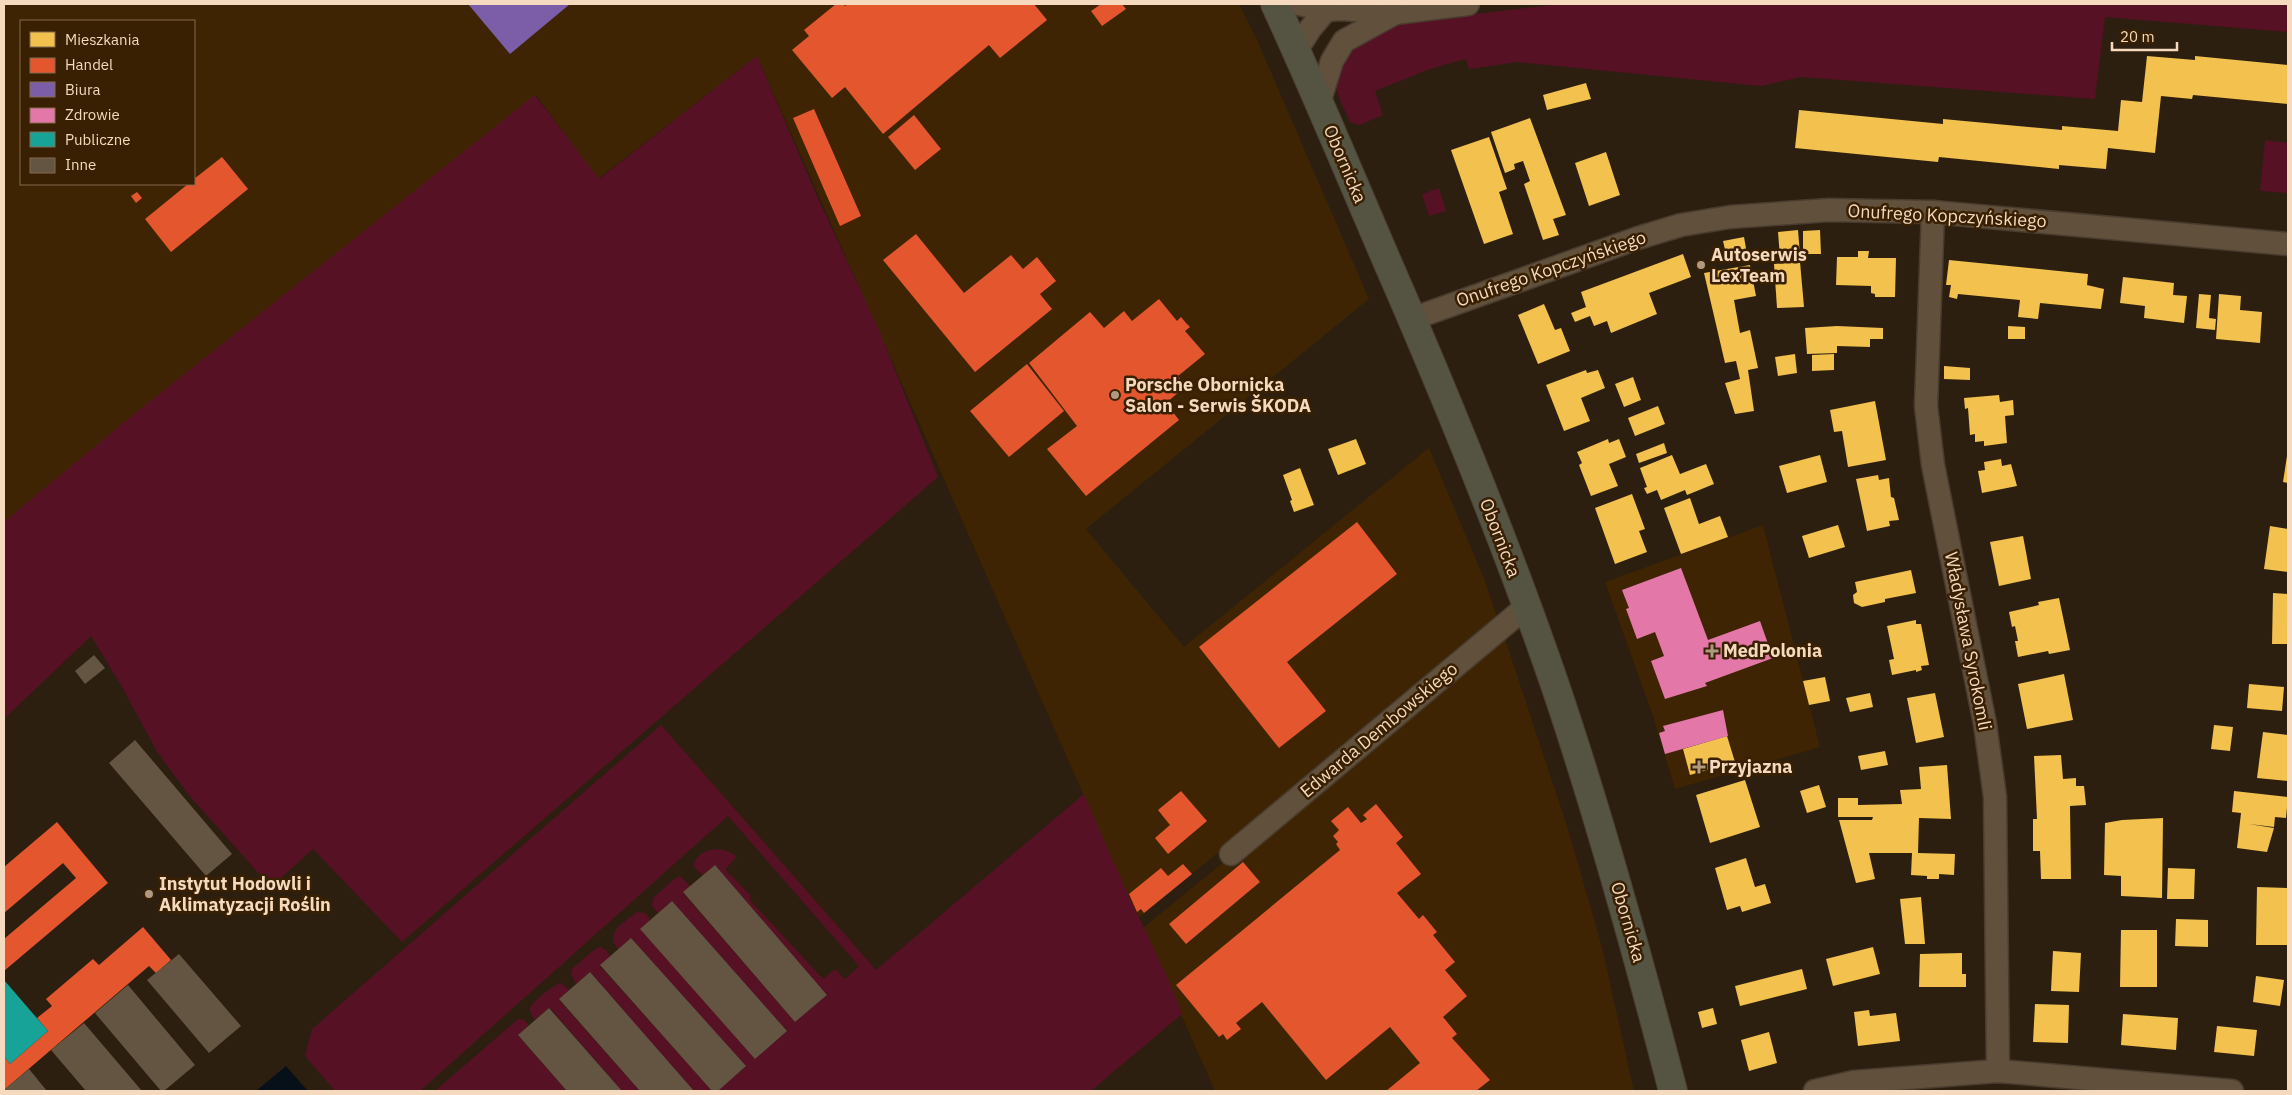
<svg xmlns="http://www.w3.org/2000/svg" width="2292" height="1095" font-family="'IBM Plex Sans',sans-serif">
<style>
.built{fill:#3e2403;fill-rule:evenodd}
.green{fill:#561125}
.water{fill:#071018}
.homes{fill:#f2c14e}
.shops{fill:#e4572e}
.offices{fill:#7b5ea7}
.health{fill:#e377a8}
.public{fill:#17a398}
.building{fill:#645442}
.lines{fill:none;stroke-linecap:round;stroke-linejoin:round}
.minor-casing{stroke:#493c2f;stroke-width:25}
.major-casing{stroke:#493c2f;stroke-width:30}
.minor{stroke:#61503b;stroke-width:22}
.major{stroke:#555342;stroke-width:28}
.poi-dot{fill:#af9981;stroke:#392002;stroke-width:2}
.labels{text-anchor:middle;stroke-width:5;stroke-linejoin:round;paint-order:stroke}
.street-label{font-size:18px;fill:#f5dabf;stroke:#392002}
.poi-label{font-size:18px;font-weight:bold;fill:#f5dabf;stroke:#392002;text-anchor:start}
</style>
<rect width="100%" height="100%" fill="#2c1f0f"/>
<g class="built">
<path d="M4,4H1239L1257,40L1369,299L1086,529L1184,647L1429,448L1485,581L1499,623L1138,918L757,56L598,179L536,95L4,522ZM21,21H194V184H21Z"/>
<path d="M1763,525L1820,747L1675,789L1654,719L1605,582Z"/>
<path d="M1503,633L1568,829L1602,947L1634,1091H1215L1143,928Z"/>
</g>
<g class="green">
<path d="M1561,4H2288V32L2105,17L2095,99L1801,77L1761,86L1517,62L1469,69L1466,59L1430,69L1375,91L1383,115L1360,125L1351,123C1345,111 1337,97 1336,83C1335,47 1379,31 1407,22Z"/>
<path d="M757,56L817,196L878,328L938,477L402,942L313,849L271,887L188,794L156,750L121,685L91,636L4,719V522L127,420L535,95L599,179Z"/>
<path d="M2265,140L2288,143V193L2260,191Z"/>
<path d="M1439,188L1446,211L1429,216L1422,194Z"/>
<path d="M661,725L876,970L1084,794L1126,890L1170,983L1182,1014L1091,1091H718L746,1066L631,938L618,949C604,932 624,923 637,912L645,913L755,1059L787,1031L672,901L658,913L652,906L653,898L674,879L680,876L690,886L683,893L795,1022L827,995L715,865L703,875L693,866C699,846 724,845 737,857L725,869L751,896L750,900L823,979L835,969L845,979L859,966L728,816L420,1091H335L305,1056L312,1029Z"/>
<path d="M601,947L606,950L610,956L600,966L712,1091H694L590,972L576,984L571,974L572,969L595,949Z"/>
<path d="M561,983L569,990L559,1000L640,1091H622L550,1008L535,1020C533,1017 530,1013 530,1009C531,1002 555,984 561,983Z"/>
<path d="M518,1019L524,1020L529,1025L518,1035L567,1091H435Z"/>
</g>
<path class="water" d="M286,1066L308,1091H256Z"/>
<g class="homes">
<path d="M2147,56L2195,60V56L2288,65V104L2193,95L2192,99L2161,96L2155,153L2108,148L2106,169L2059,165V169L1939,157L1938,162L1795,148L1799,110L1943,124V119L2062,130V126L2118,131L2121,100L2142,102Z"/>
<path d="M1586,83L1591,99L1547,110L1543,95Z"/>
<path d="M1530,118L1566,215L1553,219L1559,235L1543,240L1524,184L1530,181L1523,161L1514,164L1515,169L1505,173L1491,132Z"/>
<path d="M1489,137L1507,189L1499,192L1513,234L1484,244L1451,150Z"/>
<path d="M1606,152L1620,195L1589,206L1575,163Z"/>
<path d="M1798,230L1800,255L1780,257L1778,232Z"/>
<path d="M1820,230L1821,254H1803V231Z"/>
<path d="M1744,237L1747,254L1727,258L1723,241Z"/>
<path d="M1858,251H1869L1868,258H1896L1895,297H1875V294L1871,293V286L1836,285L1837,257H1858Z"/>
<path d="M1683,254L1691,277L1649,293L1657,314L1611,333L1607,321L1594,326L1590,316L1575,322L1571,313L1586,307L1581,292Z"/>
<path d="M1949,260L2088,274L2087,285L2104,289L2101,309L2040,303L2038,319L2018,317L2020,300L1958,294L1957,299L1949,297L1951,285H1946Z"/>
<path d="M1800,262L1804,307L1777,308L1774,264Z"/>
<path d="M1750,265L1756,296L1734,300L1740,333L1750,330L1758,368L1748,370L1754,411L1735,414L1725,383L1740,379L1736,361L1725,363L1704,273Z"/>
<path d="M2123,277L2174,283L2173,295L2187,296L2184,323L2144,318L2145,306L2120,303Z"/>
<path d="M2199,294L2211,295L2209,318L2216,319L2215,330L2196,328Z"/>
<path d="M2219,294L2241,296L2240,310L2262,312L2260,343L2216,339Z"/>
<path d="M1544,304L1555,330L1561,328L1570,351L1538,364L1518,315Z"/>
<path d="M1837,326L1883,328V339H1870V347L1837,346V353L1807,354L1805,328Z"/>
<path d="M2008,326L2025,327V339H2008Z"/>
<path d="M1795,354L1797,373L1778,376L1775,357Z"/>
<path d="M1834,354V370L1812,371V355Z"/>
<path d="M1944,366L1970,368V380L1944,379Z"/>
<path d="M1586,370L1587,373L1598,370L1605,388L1581,398L1590,421L1564,431L1546,385Z"/>
<path d="M1633,377L1641,400L1624,407L1615,384Z"/>
<path d="M1999,395L2000,402L2013,400L2014,415L2005,416L2007,443L1984,446V441L1975,442V434L1970,435L1968,408L1965,409L1964,398Z"/>
<path d="M1875,401L1886,460L1848,467L1842,431L1834,432L1830,410Z"/>
<path d="M1658,406L1665,424L1635,436L1628,418Z"/>
<path d="M1356,439L1366,464L1338,475L1328,449Z"/>
<path d="M1608,439L1609,443L1619,439L1626,457L1609,464L1618,486L1591,496L1579,465L1582,463L1577,452Z"/>
<path d="M1664,443L1667,453L1639,463L1636,454Z"/>
<path d="M1672,455L1680,474L1706,464L1714,484L1687,495L1685,490L1661,500L1657,490L1647,494L1644,488L1647,487L1640,468Z"/>
<path d="M1820,455L1827,482L1787,493L1779,466Z"/>
<path d="M2287,456H2288V483L2283,482Z"/>
<path d="M2001,459L2002,466L2011,464L2017,486L1982,493L1978,471L1985,470L1984,462Z"/>
<path d="M1300,468L1314,505L1294,512L1290,501L1292,500L1283,475Z"/>
<path d="M1878,475L1879,480L1889,478L1891,497L1894,498L1899,520L1889,521L1890,526L1867,531L1856,479Z"/>
<path d="M1632,494L1645,529L1639,531L1647,552L1615,564L1595,508Z"/>
<path d="M1690,498L1699,524L1720,516L1728,537L1681,554L1664,508Z"/>
<path d="M1838,525L1845,547L1809,558L1802,536Z"/>
<path d="M2270,526L2288,529V572L2264,569Z"/>
<path d="M2023,536L2031,579L1999,586L1990,542Z"/>
<path d="M1911,570L1916,593L1885,599V602L1862,607L1854,603L1853,595L1857,592L1855,582Z"/>
<path d="M2273,593L2288,594V644H2272Z"/>
<path d="M2059,598L2070,650L2049,654L2048,651L2018,657L2015,641H2018L2015,626L2012,627L2009,612L2039,605L2038,602Z"/>
<path d="M1916,620V624H1921L1929,665L1921,666L1922,670L1916,672V670L1892,675L1889,660L1894,659L1887,626Z"/>
<path d="M2064,674L2073,720L2027,729L2018,684Z"/>
<path d="M1825,677L1830,701L1809,705L1803,681Z"/>
<path d="M2249,684L2284,687L2282,711L2247,708Z"/>
<path d="M1870,693L1873,707L1850,712L1846,698Z"/>
<path d="M1935,693L1944,737L1916,743L1907,698Z"/>
<path d="M2214,725L2233,727L2230,751L2211,749Z"/>
<path d="M2263,732L2288,735V781L2257,778Z"/>
<path d="M1727,736L1735,762L1690,775L1683,749Z"/>
<path d="M1885,751L1888,765L1861,770L1858,756Z"/>
<path d="M2061,755L2063,779L2076,778V786H2084L2086,805L2070,806L2071,879H2041L2040,851H2033V819H2037L2034,756Z"/>
<path d="M1947,765L1951,819L1919,818L1918,853L1955,854L1954,875L1939,874V879H1927V876L1911,875L1912,853H1869L1875,879L1856,883L1839,820H1872L1873,817H1838V798H1858V805L1902,804L1900,790L1921,789L1919,767Z"/>
<path d="M1745,780L1760,827L1710,843L1696,795Z"/>
<path d="M1819,785L1826,807L1807,813L1800,791Z"/>
<path d="M2234,791L2288,797L2286,818L2275,817L2274,827L2249,824L2274,828L2267,852L2237,848L2241,813L2232,812Z"/>
<path d="M2163,818L2162,898L2121,896V876L2104,875L2105,823L2122,820Z"/>
<path d="M1746,858L1755,887L1765,884L1771,903L1742,912L1740,906L1727,910L1715,868Z"/>
<path d="M2168,868L2195,869L2194,899H2167Z"/>
<path d="M2257,887L2288,888L2287,945H2256Z"/>
<path d="M1921,897L1925,944H1905L1900,899Z"/>
<path d="M2176,919L2208,920V947L2175,946Z"/>
<path d="M2121,930H2157V987H2120Z"/>
<path d="M1873,947L1880,974L1833,986L1826,959Z"/>
<path d="M2053,951L2081,953L2079,992L2051,991Z"/>
<path d="M1962,953V974H1966V987H1919L1920,954Z"/>
<path d="M1802,969L1807,989L1740,1006L1735,986Z"/>
<path d="M2256,976L2284,980L2280,1006L2253,1002Z"/>
<path d="M2035,1004L2069,1005L2068,1043L2033,1042Z"/>
<path d="M1713,1008L1717,1024L1702,1028L1698,1012Z"/>
<path d="M1869,1010L1870,1016L1896,1013L1900,1041L1858,1046L1854,1012Z"/>
<path d="M2123,1014L2178,1018L2176,1050L2121,1045Z"/>
<path d="M2217,1026L2257,1030L2254,1056L2214,1052Z"/>
<path d="M1769,1032L1777,1063L1749,1071L1741,1040Z"/>
</g>
<g class="shops">
<path d="M836,4H843L845,6L848,4H1034L1047,20L1000,58L989,45L883,134L845,87L832,98L792,50L809,36L804,30Z"/>
<path d="M1101,4H1122L1126,9L1102,26L1091,11Z"/>
<path d="M814,109L861,216L840,226L793,118Z"/>
<path d="M914,115L941,149L915,170L888,137Z"/>
<path d="M222,157L248,189L171,252L145,219L188,184H194V179Z"/>
<path d="M137,192L142,198L136,203L131,196Z"/>
<path d="M916,234L964,293L1011,255L1023,269L1037,257L1056,281L1040,294L1052,309L975,372L883,260Z"/>
<path d="M1159,299L1177,321L1181,317L1186,323L1190,327L1185,331L1205,354L1178,376L1186,386L1166,403L1179,420L1086,496L1047,449L1077,426L1029,363L1090,312L1104,328L1124,311L1132,321Z"/>
<path d="M1027,364L1064,411L1009,457L970,411Z"/>
<path d="M1357,522L1397,574L1287,662L1326,711L1279,748L1199,647Z"/>
<path d="M1181,791L1207,821L1168,854L1155,838L1170,825L1158,810Z"/>
<path d="M1376,804L1403,837L1396,843L1421,874L1397,893L1419,919L1423,915L1437,932L1433,935L1455,962L1445,970L1467,996L1443,1017L1457,1034L1452,1038L1490,1080L1476,1091H1386L1420,1063L1390,1027L1326,1080L1262,1002L1236,1023L1241,1029L1227,1040L1223,1034L1219,1037L1176,985L1340,850L1336,844L1338,842L1333,836L1339,830L1331,821L1348,807L1361,823L1367,819L1363,815Z"/>
<path d="M57,822L108,883L4,971V939L76,878L63,863L4,913V867Z"/>
<path d="M1243,862L1260,882L1186,944L1169,924Z"/>
<path d="M1183,864L1192,874L1144,913L1141,909L1137,912L1129,894L1161,868L1168,876Z"/>
<path d="M143,927L171,960L156,973L149,966L4,1090V1056L10,1064L48,1031L37,1018L52,1006L46,999L93,959L99,965Z"/>
</g>
<path class="offices" d="M468,4H570L510,54Z"/>
<g class="health">
<path d="M1681,568L1708,640L1760,621L1773,658L1705,683L1707,686L1665,699L1651,661L1664,656L1655,632L1637,639L1626,609L1629,608L1622,590Z"/>
<path d="M1723,710L1728,736L1665,754L1659,733L1665,731L1663,726Z"/>
</g>
<path class="public" d="M4,980L48,1031L10,1064L4,1056Z"/>
<g class="building">
<path d="M94,655L105,668L85,684L75,671Z"/>
<path d="M135,740L232,854L206,876L109,763Z"/>
<path d="M715,865L827,995L795,1022L683,892Z"/>
<path d="M672,901L787,1031L755,1059L640,929Z"/>
<path d="M631,938L746,1066L718,1091H712L600,965Z"/>
<path d="M179,954L241,1026L209,1053L147,980Z"/>
<path d="M590,972L694,1091H640L559,999Z"/>
<path d="M128,985L195,1065L164,1091H161L95,1013Z"/>
<path d="M549,1008L622,1091H567L518,1035Z"/>
<path d="M84,1023L142,1091H86L51,1050Z"/>
<path d="M29,1069L47,1091H4V1090Z"/>
</g>
<g class="lines">
<defs>
<g id="minor">
<path d="M1299,4L1326,10L1342,9L1395,13L1468,4"/>
<path d="M1296,51L1310,29L1326,10"/>
<path d="M1319,103L1332,61L1344,41L1395,13"/>
<path d="M1933,212L1926,406L1933,465L1985,724L1995,797L1998,1071"/>
<path d="M1412,319L1638,238L1681,225L1730,217L1829,210L1933,212L2288,244"/>
<path d="M1231,854L1527,606"/>
<path d="M1815,1091L1854,1082L1998,1071L2232,1091"/>
</g>
<path id="major" d="M1275,4C1320,101 1360,200 1403,298C1458,426 1511,556 1556,688C1601,821 1638,956 1673,1091"/>
</defs>
<use href="#minor" class="minor-casing"/>
<use href="#major" class="major-casing"/>
<use href="#minor" class="minor"/>
<use href="#major" class="major"/>
</g>
<g class="poi-dot">
<circle cx="1701" cy="265" r="5"/>
<circle cx="1115" cy="395" r="5"/>
<path d="M1709.5 643.5h5v5h5v5h-5v5h-5v-5h-5v-5h5z"/>
<path d="M1696.5 759.5h5v5h5v5h-5v5h-5v-5h-5v-5h5z"/>
<circle cx="149" cy="894" r="5"/>
</g>
<g class="labels">
<g class="street-label">
<text transform="translate(1345 164) rotate(67)" y="6">Obornicka</text>
<text transform="translate(1947 216) rotate(3)" y="6">Onufrego Kopczyńskiego</text>
<text transform="translate(1551 269) rotate(-19)" y="6">Onufrego Kopczyńskiego</text>
<text transform="translate(1500 538) rotate(69)" y="6">Obornicka</text>
<text transform="translate(1968 641) rotate(79)" y="6">Władysława Syrokomli</text>
<text transform="translate(1379 730) rotate(-40)" y="6">Edwarda Dembowskiego</text>
<text transform="translate(1628 922) rotate(74)" y="6">Obornicka</text>
</g>
<g class="poi-label">
<text x="1711" y="261">Autoserwis<tspan x="1711" dy="21">LexTeam</tspan></text>
<text x="1125" y="391">Porsche Obornicka<tspan x="1125" dy="21">Salon - Serwis ŠKODA</tspan></text>
<text x="1723" y="657">MedPolonia</text>
<text x="1709" y="773">Przyjazna</text>
<text x="159" y="890">Instytut Hodowli i<tspan x="159" dy="21">Aklimatyzacji Roślin</tspan></text>
</g>
</g>
<rect width="2292" height="1095" fill="none" stroke="#f5dabf" stroke-width="10"/>
<rect x="20" y="20" width="175" height="165" fill="#392002" stroke="#846a4e"/>
<rect x="30" y="32" width="25" height="15" fill="#f2c14e" stroke="#846a4e"/>
<text x="65" y="45" font-size="15" fill="#f5dabf">Mieszkania</text>
<rect x="30" y="58" width="25" height="15" fill="#e4572e" stroke="#846a4e"/>
<text x="65" y="70" font-size="15" fill="#f5dabf">Handel</text>
<rect x="30" y="82" width="25" height="15" fill="#7b5ea7" stroke="#846a4e"/>
<text x="65" y="95" font-size="15" fill="#f5dabf">Biura</text>
<rect x="30" y="108" width="25" height="15" fill="#e377a8" stroke="#846a4e"/>
<text x="65" y="120" font-size="15" fill="#f5dabf">Zdrowie</text>
<rect x="30" y="132" width="25" height="15" fill="#17a398" stroke="#846a4e"/>
<text x="65" y="145" font-size="15" fill="#f5dabf">Publiczne</text>
<rect x="30" y="158" width="25" height="15" fill="#645442" stroke="#846a4e"/>
<text x="65" y="170" font-size="15" fill="#f5dabf">Inne</text>
<path d="M2112 42v8h65v-8" fill="none" stroke="#f5dabf" stroke-width="2.5"/>
<text x="2120" y="42" font-size="15" fill="#f5dabf" stroke="#392002" stroke-width="4" paint-order="stroke">20 m</text>
</svg>
